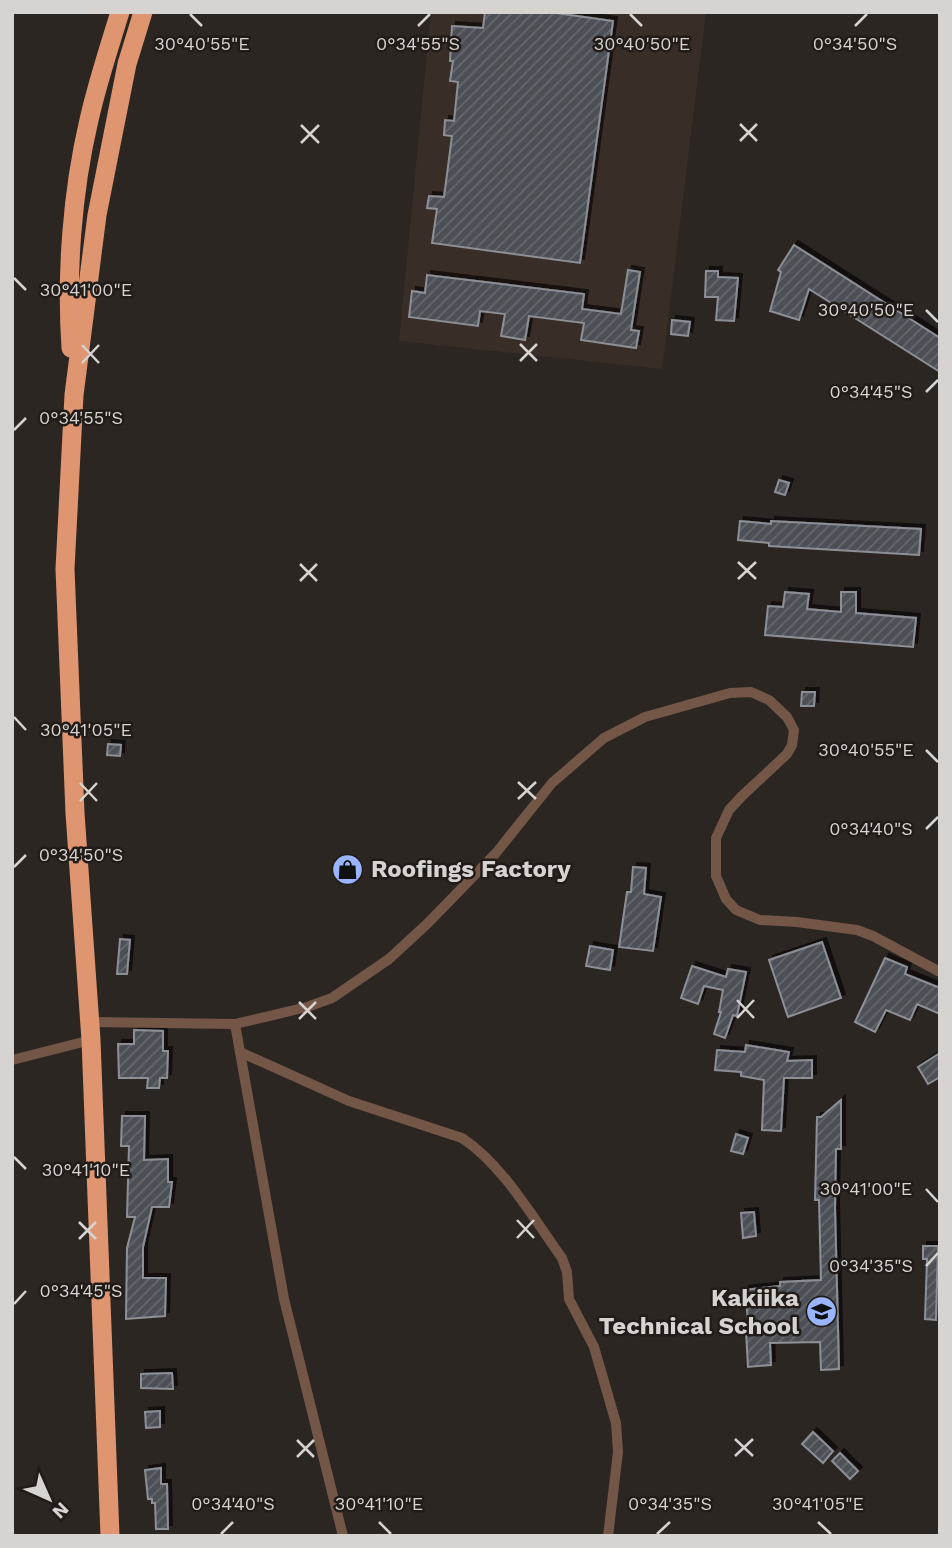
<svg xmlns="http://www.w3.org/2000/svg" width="952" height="1548" font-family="'Work Sans',sans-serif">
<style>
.built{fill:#392d27}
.building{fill:url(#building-hatch);stroke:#8c8f96;stroke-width:2;filter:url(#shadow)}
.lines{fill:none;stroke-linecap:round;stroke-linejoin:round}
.street{stroke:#745647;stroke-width:10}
.highway{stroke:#df956f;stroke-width:19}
.ticks{fill:none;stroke:#d7d3d1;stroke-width:2.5}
.labels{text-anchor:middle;stroke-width:5;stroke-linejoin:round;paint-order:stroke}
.poi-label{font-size:24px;font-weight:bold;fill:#d7d3d1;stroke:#221c19;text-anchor:start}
.ticks-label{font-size:18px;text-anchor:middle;fill:#d7d3d1;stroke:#221c19;stroke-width:5;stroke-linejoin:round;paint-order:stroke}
</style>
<defs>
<pattern id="building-hatch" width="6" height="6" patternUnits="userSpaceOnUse" patternTransform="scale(1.75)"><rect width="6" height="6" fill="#4d5056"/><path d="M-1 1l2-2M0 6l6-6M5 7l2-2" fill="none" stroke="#66686d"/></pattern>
<filter id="shadow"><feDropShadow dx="4" dy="-4" stdDeviation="0" flood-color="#0009"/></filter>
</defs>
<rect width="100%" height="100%" fill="#2c2623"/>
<path class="built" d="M431,12H706L662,369L399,341Z"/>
<g class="building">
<path d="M485,12H549L613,21L580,263L432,243L437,209L427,208L429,196L444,197L452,136L444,135L445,120L454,121L458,82L450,81L453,61H450L452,26L483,28Z"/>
<path d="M794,245L940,338V372L809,289L799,320L770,311L781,272L778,270Z"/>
<path d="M628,270L640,272L631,330L639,331L636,348L581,340L584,323L529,316L525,340L501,336L505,314L480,311L478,326L409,317L412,291L425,293L427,275L584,294L582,309L621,314Z"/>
<path d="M706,271H718V277L738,278L734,321L716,320L718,297H705Z"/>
<path d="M672,320L690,322L688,336L671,334Z"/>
<path d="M779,480L789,483L785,495L775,492Z"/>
<path d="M740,521L771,524V521L921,529L919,555L769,546V543L738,540Z"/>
<path d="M785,592L809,594L807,609L841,612V592H856V613L916,618L913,647L765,635L768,606L783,607Z"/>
<path d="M802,692H815L814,706H801Z"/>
<path d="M108,744L121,745L120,756L107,755Z"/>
<path d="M633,867L646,868L644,894L661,897L653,951L619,947L627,892H631Z"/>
<path d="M120,939L130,940L127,974H117Z"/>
<path d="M822,942L841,998L788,1017L769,960Z"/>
<path d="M590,946L613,950L610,970L586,966Z"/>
<path d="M885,958L907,967L905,974L940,988V1014L917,1004L910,1020L886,1010L875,1032L855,1022Z"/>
<path d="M692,966L726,977L728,969L746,972L737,1016L733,1015L725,1038L714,1034L721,1012H719L723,990L704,986L698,1004L681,998Z"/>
<path d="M134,1030L163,1031V1051H168L167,1078H160L159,1088H147L148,1078H119L118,1044H134Z"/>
<path d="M746,1045L789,1052L787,1061L812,1060V1078H784L781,1131L762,1130L764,1080L741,1076V1072L715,1070L717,1050L745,1052Z"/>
<path d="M940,1053V1077L928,1084L918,1067Z"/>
<path d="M841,1100V1149H836L835,1208L839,1369L821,1370L820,1342L770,1343L771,1365L748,1367L746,1331H749L745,1290L780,1286V1282L821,1280L819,1200H815L817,1117H821Z"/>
<path d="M122,1116H145L144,1160L168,1159V1182H172L169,1207H152L143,1247V1278H166L165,1316L126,1319L127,1248L135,1217H127L129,1146H121Z"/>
<path d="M736,1134L748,1138L743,1154L731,1151Z"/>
<path d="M754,1212L756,1236L743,1238L741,1213Z"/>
<path d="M923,1246H938L936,1320L925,1319L927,1259H923Z"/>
<path d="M172,1373L173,1389L141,1388V1374Z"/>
<path d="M160,1411V1427L146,1428L145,1412Z"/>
<path d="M813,1432L833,1451L823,1463L802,1444Z"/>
<path d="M840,1453L858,1471L850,1479L832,1461Z"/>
<path d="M161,1468V1484H167L168,1529H156L155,1503H152V1499H148L145,1470Z"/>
</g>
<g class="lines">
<g class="street">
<path d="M90,1022L235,1024L307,1007L332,998L389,959L428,923L496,853L552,783L604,738L645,717L730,693L751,692L769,700L787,717L794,730L792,745L787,754L742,796L729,810L716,838V876L726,899L736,910L760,920L797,922L857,930L873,936L940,972"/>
<path d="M235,1024L284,1299L343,1536"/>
<path d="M240,1052L349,1101L462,1138C503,1165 533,1218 562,1258L567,1272L569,1299L594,1347L616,1423L618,1452L608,1536"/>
<path d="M12,1060L91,1040"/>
</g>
<g class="highway">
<path d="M71,348C66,275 72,192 89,120C97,84 109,48 120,12"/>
<path d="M110,1536L91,1040L75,813L65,569L74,395L97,215L127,64L143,12"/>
</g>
</g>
<path class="ticks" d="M190,14L202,26M630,14L642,26M418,26L430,14M855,26L867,14M740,124L757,141M301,125L319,143M740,141L757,124M301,143L319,125M14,278L26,290M926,310L938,322M520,344L537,361M82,345L99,363M520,361L537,344M82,363L99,345M926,392L938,380M14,430L26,418M738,562L756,579M300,564L317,581M738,579L756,562M300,581L317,564M14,717L26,730M926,750L938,762M518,782L536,799M80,783L97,801M518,799L536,782M80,801L97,783M926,829L938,817M14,867L26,855M737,1000L754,1018M299,1002L316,1019M737,1018L754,1000M299,1019L316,1002M14,1157L26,1169M926,1189L938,1202M517,1220L534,1238M79,1222L96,1239M517,1238L534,1220M79,1239L96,1222M926,1266L938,1253M14,1304L26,1291M735,1439L753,1456M297,1440L314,1457M735,1456L753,1439M297,1457L314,1440M379,1522L391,1534M818,1522L831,1534M221,1534L233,1522M657,1534L670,1522"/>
<defs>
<symbol id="shop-disc" viewBox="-11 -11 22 22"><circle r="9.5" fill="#9ab5fd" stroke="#221c19"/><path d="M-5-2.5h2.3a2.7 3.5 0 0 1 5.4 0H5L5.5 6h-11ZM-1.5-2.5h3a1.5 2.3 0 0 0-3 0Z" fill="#111"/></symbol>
<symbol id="school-disc" viewBox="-11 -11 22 22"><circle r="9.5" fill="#9ab5fd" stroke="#221c19"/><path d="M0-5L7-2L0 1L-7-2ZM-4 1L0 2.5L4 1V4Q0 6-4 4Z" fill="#111"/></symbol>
</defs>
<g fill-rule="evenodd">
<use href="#shop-disc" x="330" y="852" width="35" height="35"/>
<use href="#school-disc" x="804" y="1294" width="35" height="35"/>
</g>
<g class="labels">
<g class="poi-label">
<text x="371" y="877">Roofings Factory</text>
<text x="799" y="1306" text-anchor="end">Kakiika<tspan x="799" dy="28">Technical School</tspan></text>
</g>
</g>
<g class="ticks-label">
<text x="202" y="50">30°40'55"E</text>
<text x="418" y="50">0°34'55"S</text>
<text x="642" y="50">30°40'50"E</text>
<text x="855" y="50">0°34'50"S</text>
<text x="86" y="296">30°41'00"E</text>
<text x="866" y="316">30°40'50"E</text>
<text x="871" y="398">0°34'45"S</text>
<text x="81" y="424">0°34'55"S</text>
<text x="86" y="736">30°41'05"E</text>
<text x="866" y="756">30°40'55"E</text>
<text x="871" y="835">0°34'40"S</text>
<text x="81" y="861">0°34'50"S</text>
<text x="86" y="1176">30°41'10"E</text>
<text x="866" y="1195">30°41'00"E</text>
<text x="871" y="1272">0°34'35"S</text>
<text x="81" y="1297">0°34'45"S</text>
<text x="233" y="1510">0°34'40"S</text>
<text x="379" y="1510">30°41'10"E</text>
<text x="670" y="1510">0°34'35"S</text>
<text x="818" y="1510">30°41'05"E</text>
</g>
<rect width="952" height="1548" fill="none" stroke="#d7d3d1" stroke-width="28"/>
<g transform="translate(49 1499) rotate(135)" stroke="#221c19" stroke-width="5" paint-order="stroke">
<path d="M0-5L12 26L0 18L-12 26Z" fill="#d7d3d1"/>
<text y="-10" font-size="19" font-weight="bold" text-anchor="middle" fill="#d7d3d1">N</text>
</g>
</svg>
